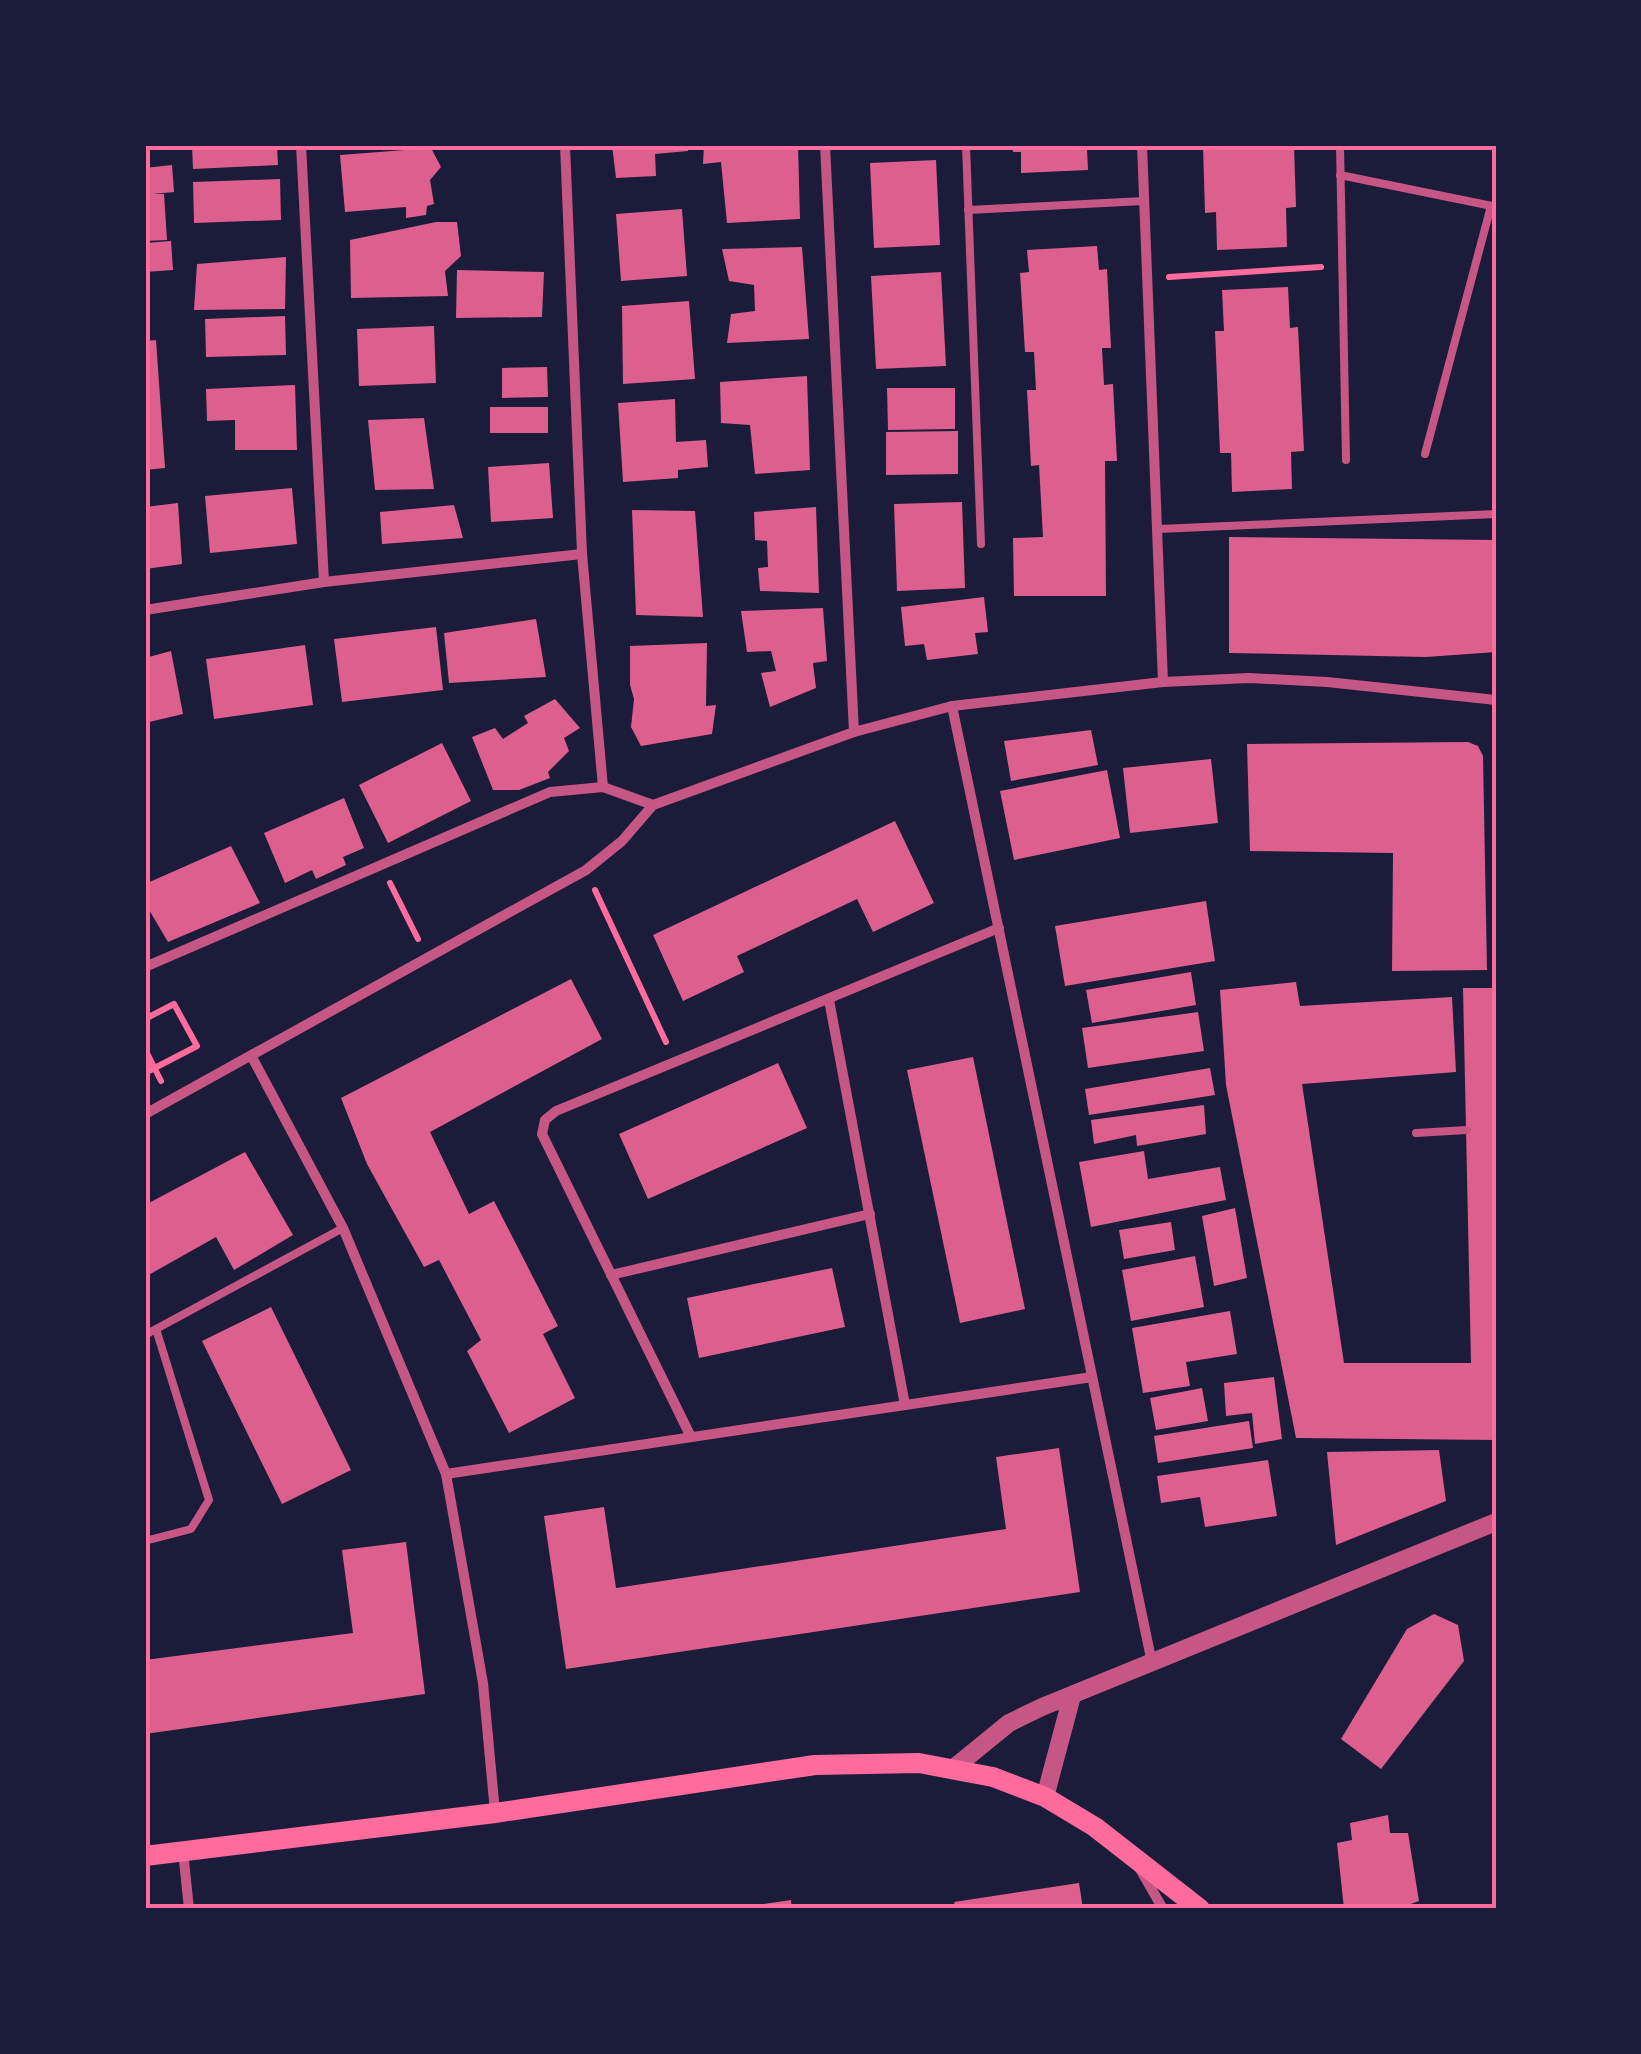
<svg xmlns="http://www.w3.org/2000/svg" width="1641" height="2054" font-family="Figtree,sans-serif">
<style>
.building{fill:#dd5f8e}
.lines{fill:none;stroke-linecap:round;stroke-linejoin:round}
.path{stroke:#ff6b9d;stroke-width:6}
.service{stroke:#c65784;stroke-width:8}
.minor{stroke:#c65784;stroke-width:10}
.tertiary{stroke:#c65784;stroke-width:18}
.secondary{stroke:#ff6b9d;stroke-width:20}
.neatline{fill:none;stroke:#ff6b9d;stroke-width:4}
</style>
<rect width="100%" height="100%" fill="#1b1b3a"/>
<g class="building">
<path d="M192,145H277L278,165L193,169Z"/>
<path d="M612,145H688V151L655,154L656,176L616,178Z"/>
<path d="M704,145H798L800,219L727,223L721,162L703,164Z"/>
<path d="M1012,145H1103V148L1087,149L1088,170L1021,173V152H1013Z"/>
<path d="M1203,145H1294L1296,207L1286,208L1287,247L1217,250L1216,212L1205,213Z"/>
<path d="M431,148L441,167L430,180L434,204L427,206L426,215L406,218V207L345,212L340,155Z"/>
<path d="M936,160L940,245L874,248L870,163Z"/>
<path d="M172,165L174,192L153,194H164L167,240L145,241V168Z"/>
<path d="M280,179L281,220L194,223L193,182Z"/>
<path d="M682,209L687,276L621,281L616,214Z"/>
<path d="M436,222H457L461,256L445,271L448,296L351,298L350,240Z"/>
<path d="M171,241L173,270L145,272V243Z"/>
<path d="M1097,246L1099,270L1107,269L1111,348H1102L1104,385L1113,384L1117,461H1105L1106,596H1014L1013,538L1043,537L1039,465L1031,466L1027,390H1036L1034,352H1025L1020,273L1029,272L1027,250Z"/>
<path d="M802,247L809,339L727,343L731,314L755,311L754,285L729,281L722,249Z"/>
<path d="M286,257L285,309L194,310L197,264Z"/>
<path d="M457,270L544,272L542,317L456,318Z"/>
<path d="M941,272L946,366L876,369L871,276Z"/>
<path d="M1288,287L1290,328L1298,327L1304,451L1291,452L1292,489L1232,492L1231,453H1220L1215,331H1224L1222,290Z"/>
<path d="M689,301L695,379L623,384L622,306Z"/>
<path d="M285,316L286,355L206,357L205,319Z"/>
<path d="M434,326L436,383L359,386L357,329Z"/>
<path d="M156,340L165,468L145,470V341Z"/>
<path d="M547,367L548,397L502,398V368Z"/>
<path d="M807,376L810,470L755,474L750,425L721,423L720,382Z"/>
<path d="M295,385L297,450H235V420L207,421L206,389Z"/>
<path d="M887,388H955V429L888,430Z"/>
<path d="M675,399L676,442L706,440L708,467L678,470V478L623,482L618,403Z"/>
<rect x="490" y="407" width="58" height="26"/>
<path d="M424,418L434,489L375,490L368,420Z"/>
<path d="M958,431V474L886,475V432Z"/>
<path d="M549,463L553,518L491,522L488,467Z"/>
<path d="M292,488L297,544L210,553L205,496Z"/>
<path d="M962,502L965,588L897,591L894,504Z"/>
<path d="M178,503L182,564L145,569V507Z"/>
<path d="M454,505L463,538L382,544L380,512Z"/>
<path d="M816,507L819,593L760,591L758,568L768,567L767,541L755,540L754,512Z"/>
<path d="M632,510L695,511L703,617L636,615Z"/>
<path d="M1229,537L1496,540V652L1426,657L1229,653Z"/>
<path d="M984,597L988,632L975,633L978,654L927,660L924,644L905,646L901,607Z"/>
<path d="M823,608L827,661L813,663L816,688L770,707L761,673L776,671L771,651L747,652L741,611Z"/>
<path d="M536,619L546,677L449,683L444,633Z"/>
<path d="M436,627L443,690L342,702L334,639Z"/>
<path d="M707,643L706,706L716,705L712,734L641,746L631,727L634,699L630,685V646Z"/>
<path d="M305,645L313,705L214,719L206,659Z"/>
<path d="M171,651L183,714L145,723V658Z"/>
<path d="M555,699L580,728L564,738L569,751L548,772L550,778L519,790H493L472,737L495,728L503,739L528,723L524,716Z"/>
<path d="M1091,730L1098,765L1011,781L1004,741Z"/>
<path d="M1468,742L1478,746L1483,756L1487,970L1392,971L1393,853L1250,851L1247,744Z"/>
<path d="M442,743L471,801L388,843L359,785Z"/>
<path d="M1211,759L1218,823L1130,833L1123,768Z"/>
<path d="M1107,770L1120,838L1014,860L1000,791Z"/>
<path d="M344,798L364,848L343,857L346,865L316,879L312,870L285,883L264,833Z"/>
<path d="M895,821L934,903L873,932L857,899L737,956L744,972L683,1001L653,935Z"/>
<path d="M231,846L260,903L168,942L145,903V884Z"/>
<path d="M1206,901L1215,961L1065,986L1055,926Z"/>
<path d="M1191,972L1196,1005L1092,1023L1086,990Z"/>
<path d="M571,979L602,1039L430,1132L469,1214L494,1201L558,1326L543,1334L575,1398L509,1433L467,1351L481,1340L439,1260L424,1267L367,1164L341,1098Z"/>
<path d="M1296,982L1300,1006L1452,997L1456,1072L1302,1084L1344,1363H1471L1463,988H1496V1440L1296,1438L1226,1085L1220,990Z"/>
<path d="M1198,1012L1204,1051L1088,1068L1082,1028Z"/>
<path d="M973,1057L1025,1309L960,1323L907,1070Z"/>
<path d="M778,1063L807,1128L648,1199L619,1134Z"/>
<path d="M1210,1068L1215,1095L1089,1115L1085,1089Z"/>
<path d="M1204,1105L1206,1134L1137,1146L1136,1135L1094,1144L1091,1120Z"/>
<path d="M1144,1151L1148,1179L1220,1167L1226,1200L1091,1227L1079,1162Z"/>
<path d="M245,1152L293,1235L234,1270L216,1237L145,1277V1205Z"/>
<path d="M1235,1208L1247,1278L1214,1286L1202,1216Z"/>
<path d="M1171,1222L1175,1250L1124,1259L1119,1230Z"/>
<path d="M1195,1256L1204,1307L1131,1321L1122,1270Z"/>
<path d="M832,1268L845,1327L699,1358L687,1298Z"/>
<path d="M271,1307L351,1470L282,1504L202,1341Z"/>
<path d="M1230,1311L1237,1354L1186,1362L1190,1386L1143,1393L1132,1328Z"/>
<path d="M1274,1377L1282,1439L1255,1444L1252,1413L1226,1416L1224,1383Z"/>
<path d="M1202,1388L1208,1421L1156,1430L1150,1398Z"/>
<path d="M1249,1421L1253,1448L1158,1463L1154,1436Z"/>
<path d="M1059,1448L1080,1592L566,1669L544,1516L604,1507L616,1588L1006,1529L996,1457Z"/>
<path d="M1439,1450L1446,1501L1336,1545L1327,1452Z"/>
<path d="M1268,1460L1277,1516L1205,1527L1200,1497L1161,1503L1157,1476Z"/>
<path d="M406,1542L425,1694L145,1734V1660L353,1633L342,1550Z"/>
<path d="M1434,1614L1458,1625L1464,1661L1381,1769L1341,1739L1407,1629Z"/>
<path d="M1388,1815L1390,1833H1408L1419,1901L1397,1909H1344L1337,1843L1352,1840L1350,1823Z"/>
<path d="M1079,1883L1083,1909H956L954,1902Z"/>
<path d="M791,1900L792,1909H745L744,1907Z"/>
</g>
<g class="lines">
<g class="path">
<path d="M1169,277L1321,267"/>
<path d="M390,883L418,939"/>
<path d="M595,890L666,1042"/>
<path d="M145,1019L174,1004L197,1046L145,1073"/>
<path d="M145,1049L161,1081"/>
</g>
<g class="service">
<path d="M966,145L981,544"/>
<path d="M1340,145L1346,460"/>
<path d="M1340,175L1492,206"/>
<path d="M968,210L1144,201"/>
<path d="M1425,454L1491,206"/>
<path d="M1159,529L1496,514"/>
<path d="M1416,1133L1467,1130"/>
<path d="M145,1335L343,1228"/>
<path d="M145,1541L191,1529L209,1500L156,1329"/>
</g>
<g class="minor">
<path d="M301,145L324,582"/>
<path d="M565,145L582,554L603,787"/>
<path d="M825,145L854,732"/>
<path d="M1142,145L1163,682"/>
<path d="M145,610L324,582L582,554"/>
<path d="M952,706L1152,1663"/>
<path d="M145,967L550,792L603,787L653,805L854,732L952,706L1163,682L1249,678L1327,682L1496,700"/>
<path d="M829,1000L905,1405"/>
<path d="M252,1057L343,1228L446,1474L483,1683L495,1812"/>
<path d="M145,1114L586,870L622,841L653,805"/>
<path d="M611,1275L870,1214"/>
<path d="M691,1437L542,1134L545,1120L556,1111L999,928"/>
<path d="M446,1474L1092,1377"/>
<path d="M183,1851L189,1909"/>
<path d="M1140,1869L1163,1909"/>
</g>
<g class="tertiary">
<path d="M955,1767L1009,1723L1042,1707L1496,1522"/>
<path d="M1045,1797L1072,1696"/>
</g>
<path class="secondary" d="M145,1856L495,1813L815,1765L919,1763L993,1777L1045,1797L1095,1827L1200,1909"/>
</g>
<rect width="1641" height="2054" fill="none" stroke="#1b1b3a" stroke-width="295"/>
<rect x="148" y="148" width="1346" height="1758" class="neatline"/>
</svg>
